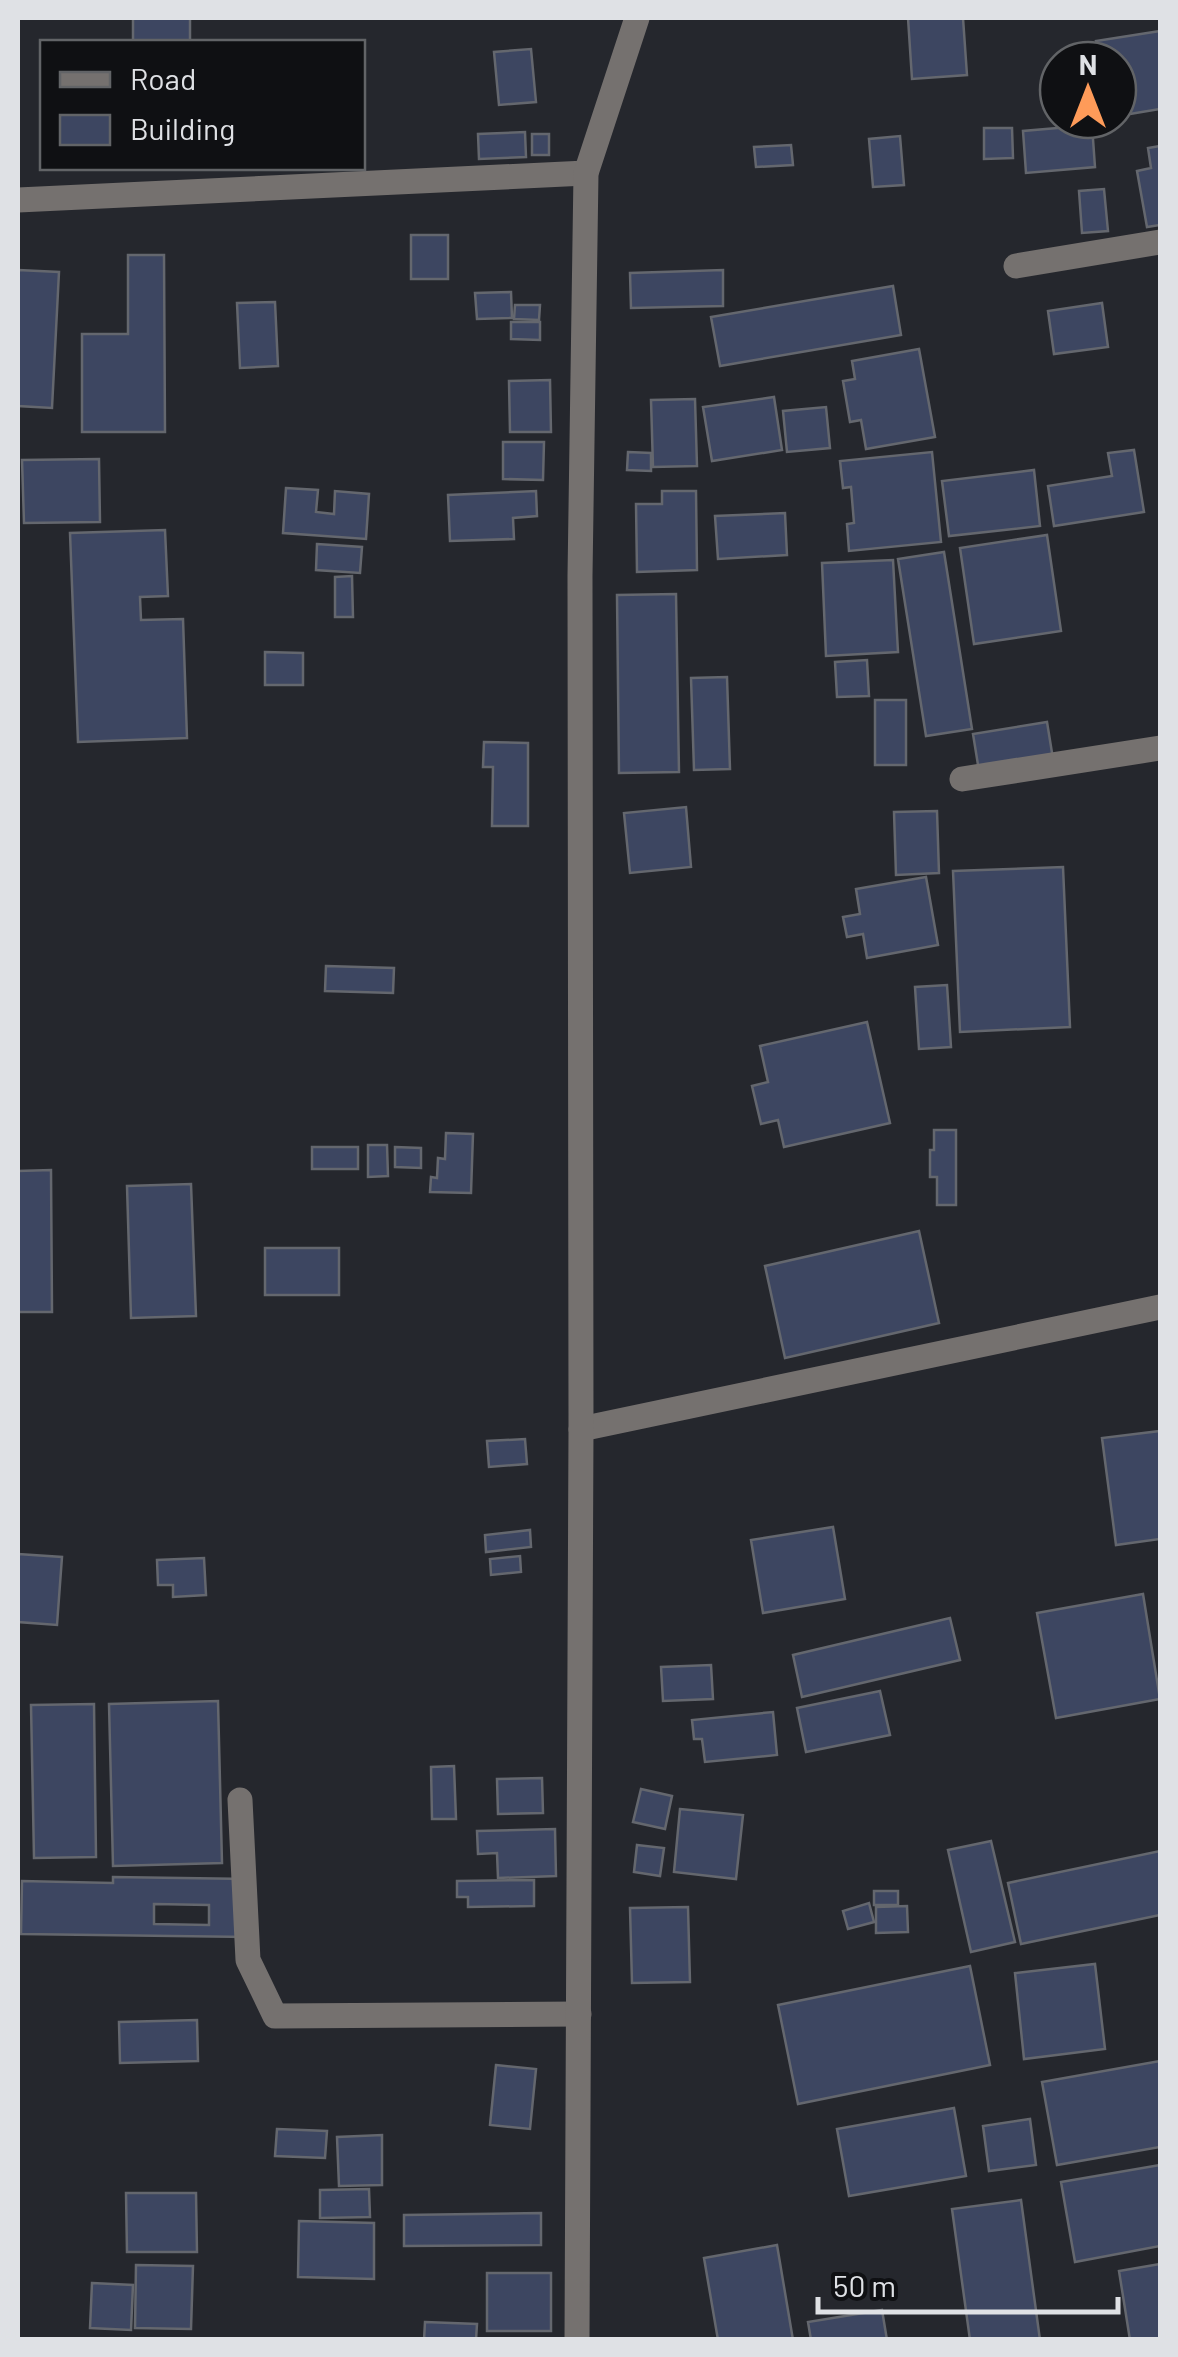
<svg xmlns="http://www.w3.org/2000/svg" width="1178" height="2357" font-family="Barlow,sans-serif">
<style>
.building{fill:#3d4661;stroke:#64676e;stroke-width:2.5;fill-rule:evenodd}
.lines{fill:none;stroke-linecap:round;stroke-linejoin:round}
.minor{stroke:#75716f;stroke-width:25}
</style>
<rect width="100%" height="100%" fill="#25272d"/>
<g class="building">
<rect x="133" y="18" width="57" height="24"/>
<path d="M908,18H963L967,75L912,79Z"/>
<path d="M1160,31V109L1118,116V60H1099L1096,41Z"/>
<path d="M531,49L536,102L499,105L494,52Z"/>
<path d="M1092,125L1095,167L1026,173L1023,131Z"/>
<path d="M984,128H1012L1013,158L984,159Z"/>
<path d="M525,132L526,157L479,159L478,134Z"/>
<rect x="532" y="134" width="17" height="21"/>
<path d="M900,136L904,185L873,187L869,139Z"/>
<path d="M791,145L793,165L756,167L754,147Z"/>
<path d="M1160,146V225L1147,227L1137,171L1151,168L1148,148Z"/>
<path d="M1104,189L1108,231L1082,233L1079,191Z"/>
<rect x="411" y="235" width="37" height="44"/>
<path d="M128,255H164L165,432H82V334H128Z"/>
<path d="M18,270L59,272L52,408L18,406Z"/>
<path d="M723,270V306L631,308L630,273Z"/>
<path d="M893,286L901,335L720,366L711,317Z"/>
<path d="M511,292L512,318L477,319L475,293Z"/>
<path d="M275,302L278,366L240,368L237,303Z"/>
<path d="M1102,303L1108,347L1054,354L1048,311Z"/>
<path d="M515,305H540L539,320L514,319Z"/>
<path d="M511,322H540V340L511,339Z"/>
<path d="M919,349L935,437L866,449L861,420L850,422L843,381L855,379L852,361Z"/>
<path d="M550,380L551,432H510L509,381Z"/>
<path d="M774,397L782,450L712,461L703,407Z"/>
<path d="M695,399L697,466L653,467L651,400Z"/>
<path d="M826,407L830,448L787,452L783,411Z"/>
<path d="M503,442H544L543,480L503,479Z"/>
<path d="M1134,450L1144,512L1054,526L1048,486L1112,476L1108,453Z"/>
<path d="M628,452L651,453V471L627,470Z"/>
<path d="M932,452L941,542L849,551L847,524L854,523L851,487L843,488L840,461Z"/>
<path d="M99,459L100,522L24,523L22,460Z"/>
<path d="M1034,470L1040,526L949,536L942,481Z"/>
<path d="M286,488L318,490L316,512L334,514L335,491L369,494L366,539L283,533Z"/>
<path d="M536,491L537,516L513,518L514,539L450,541L448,495Z"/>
<path d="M662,491H696L697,570L637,572L636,504H662Z"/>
<path d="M785,513L787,555L718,559L715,516Z"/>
<path d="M165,530L168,596L140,597L141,620L183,619L187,738L78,742L70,533Z"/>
<path d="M1047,535L1061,631L974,644L960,548Z"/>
<path d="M317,544L362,547L360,573L316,570Z"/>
<path d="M944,552L972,729L926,736L898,559Z"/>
<path d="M893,560L898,652L826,656L822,563Z"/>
<path d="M352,576L353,617H335V577Z"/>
<path d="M676,594L679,772L619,773L617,595Z"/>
<path d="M265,652L303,653V685H265Z"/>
<path d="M867,660L869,696L837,697L835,662Z"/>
<path d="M727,677L730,769L694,770L691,678Z"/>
<rect x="875" y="700" width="31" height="65"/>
<path d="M1047,722L1053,759L979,771L973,734Z"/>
<path d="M484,742L528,743V826H492L493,767H483Z"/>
<path d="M686,807L691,867L630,873L624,813Z"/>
<path d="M937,811L939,873L896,875L894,812Z"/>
<path d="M1063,867L1070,1027L960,1032L953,871Z"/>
<path d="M926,877L938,945L867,958L863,934L847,937L843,917L860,914L856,889Z"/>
<path d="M326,966L394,968L393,993L325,991Z"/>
<path d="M947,985L951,1047L919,1049L915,987Z"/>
<path d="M867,1022L890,1123L784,1147L778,1120L761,1124L752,1086L768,1082L760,1046Z"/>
<path d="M934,1130H956V1205H937V1177H930V1150H934Z"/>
<path d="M446,1133L473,1134L471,1193L430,1192L431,1177L437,1178L438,1158L445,1159Z"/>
<path d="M368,1145H387L388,1176L368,1177Z"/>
<rect x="312" y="1147" width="46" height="22"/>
<path d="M395,1147L421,1148V1168L395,1167Z"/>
<path d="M51,1170L52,1312H18V1171Z"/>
<path d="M191,1184L196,1316L131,1318L127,1186Z"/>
<path d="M919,1231L939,1323L785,1358L765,1266Z"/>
<rect x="265" y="1248" width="74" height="47"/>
<path d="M1160,1431V1539L1116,1545L1102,1438Z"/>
<path d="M525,1439L527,1464L489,1467L487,1441Z"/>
<path d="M833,1527L845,1599L763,1613L751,1540Z"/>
<path d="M530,1530L531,1547L486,1552L485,1535Z"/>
<path d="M18,1554L62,1557L57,1625L18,1622Z"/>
<path d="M520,1556L521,1572L491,1575L490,1559Z"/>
<path d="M204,1558L206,1595L173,1597V1585H158L157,1560Z"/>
<path d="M1143,1594L1160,1699L1056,1718L1037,1613Z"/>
<path d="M950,1618L960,1660L802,1697L793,1655Z"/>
<path d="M711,1665L713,1699L663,1701L661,1667Z"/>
<path d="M880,1691L890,1735L806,1752L797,1708Z"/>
<path d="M218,1701L222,1863L113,1866L109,1704Z"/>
<path d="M94,1704L96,1857L34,1858L31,1705Z"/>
<path d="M773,1712L777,1755L705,1762L702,1739H694L692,1720Z"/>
<path d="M454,1766L456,1819H432L431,1767Z"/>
<path d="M542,1778L543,1813L498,1814L497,1779Z"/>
<path d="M641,1789L672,1796L665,1829L633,1822Z"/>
<path d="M680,1809L743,1815L736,1879L674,1872Z"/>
<path d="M555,1829L556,1876L498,1878L497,1853L478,1854L477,1831Z"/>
<path d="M991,1841L1015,1942L971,1952L948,1850Z"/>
<path d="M637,1845L664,1848L660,1876L634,1872Z"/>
<path d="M1160,1851V1915L1021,1944L1008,1883Z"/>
<path d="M113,1877L249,1879L248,1937L21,1934L22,1881L113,1883ZM154,1904L209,1905V1925L154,1924Z"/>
<path d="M534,1880V1906L468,1907V1897H457V1881Z"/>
<rect x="874" y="1891" width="24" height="14"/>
<path d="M869,1903L874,1922L848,1929L843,1911Z"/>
<path d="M907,1906L908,1932L876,1933V1907Z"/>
<path d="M688,1907L690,1982L632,1983L630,1908Z"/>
<path d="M1095,1964L1105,2049L1024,2059L1015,1973Z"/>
<path d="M970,1966L990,2065L798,2104L778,2005Z"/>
<path d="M197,2020L198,2061L120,2063L119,2022Z"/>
<path d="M1160,2061V2147L1057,2165L1042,2082Z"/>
<path d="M496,2065L536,2069L530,2129L490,2125Z"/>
<path d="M954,2108L966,2176L849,2196L837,2129Z"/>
<path d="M1030,2119L1036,2165L989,2171L983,2126Z"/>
<path d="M277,2129L327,2131L325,2158L275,2156Z"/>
<path d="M382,2135V2185L339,2186L337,2137Z"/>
<path d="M1160,2165V2246L1075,2262L1061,2182Z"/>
<path d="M369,2189L370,2217L320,2218V2190Z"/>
<path d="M126,2193H196L197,2252H127Z"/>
<path d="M1021,2200L1040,2340H970L952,2209Z"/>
<path d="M541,2213V2245L404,2246V2215Z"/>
<path d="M299,2221L374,2223V2279L298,2277Z"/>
<path d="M777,2245L793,2340H718L704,2258Z"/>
<path d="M1160,2264V2340H1130L1119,2271Z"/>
<path d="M136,2265L193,2266L191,2329L135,2328Z"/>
<rect x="487" y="2273" width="64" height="58"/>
<path d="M92,2283L133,2285L131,2330L90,2328Z"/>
<path d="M882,2310L887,2340H811L808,2322Z"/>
<path d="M425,2322L477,2324L476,2340H424Z"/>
</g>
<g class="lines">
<g class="minor">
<path d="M18,200L586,173"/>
<path d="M1016,266L1160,242"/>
<path d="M962,779L1160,748"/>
<path d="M581,1429L1160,1307"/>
<path d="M240,1800L248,1960L275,2016L579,2014"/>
<path d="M577,2340L581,1429L580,576L586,173L637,18"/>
</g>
</g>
<rect width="1178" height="2357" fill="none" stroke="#dfe1e5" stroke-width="40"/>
<rect x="40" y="40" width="325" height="130" fill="#0f1013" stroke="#626467" stroke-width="2.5"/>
<rect x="60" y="72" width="50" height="15" fill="#75716f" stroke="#626467" stroke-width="2.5"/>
<text x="130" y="90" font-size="30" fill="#dfe1e5">Road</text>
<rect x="60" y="115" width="50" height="30" fill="#3d4661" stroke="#626467" stroke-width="2.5"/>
<text x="130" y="140" font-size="30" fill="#dfe1e5">Building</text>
<g transform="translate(1088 90)"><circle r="48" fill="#0f1013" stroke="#626467" stroke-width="2.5"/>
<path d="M0-8L18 38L0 25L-18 38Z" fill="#fe9b59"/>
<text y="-15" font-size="28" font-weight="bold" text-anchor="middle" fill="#dfe1e5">N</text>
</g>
<path d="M818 2297v15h300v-15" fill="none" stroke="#dfe1e5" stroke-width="5"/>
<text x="833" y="2297" font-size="30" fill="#dfe1e5" stroke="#0f1013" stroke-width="8" paint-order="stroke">50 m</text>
</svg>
